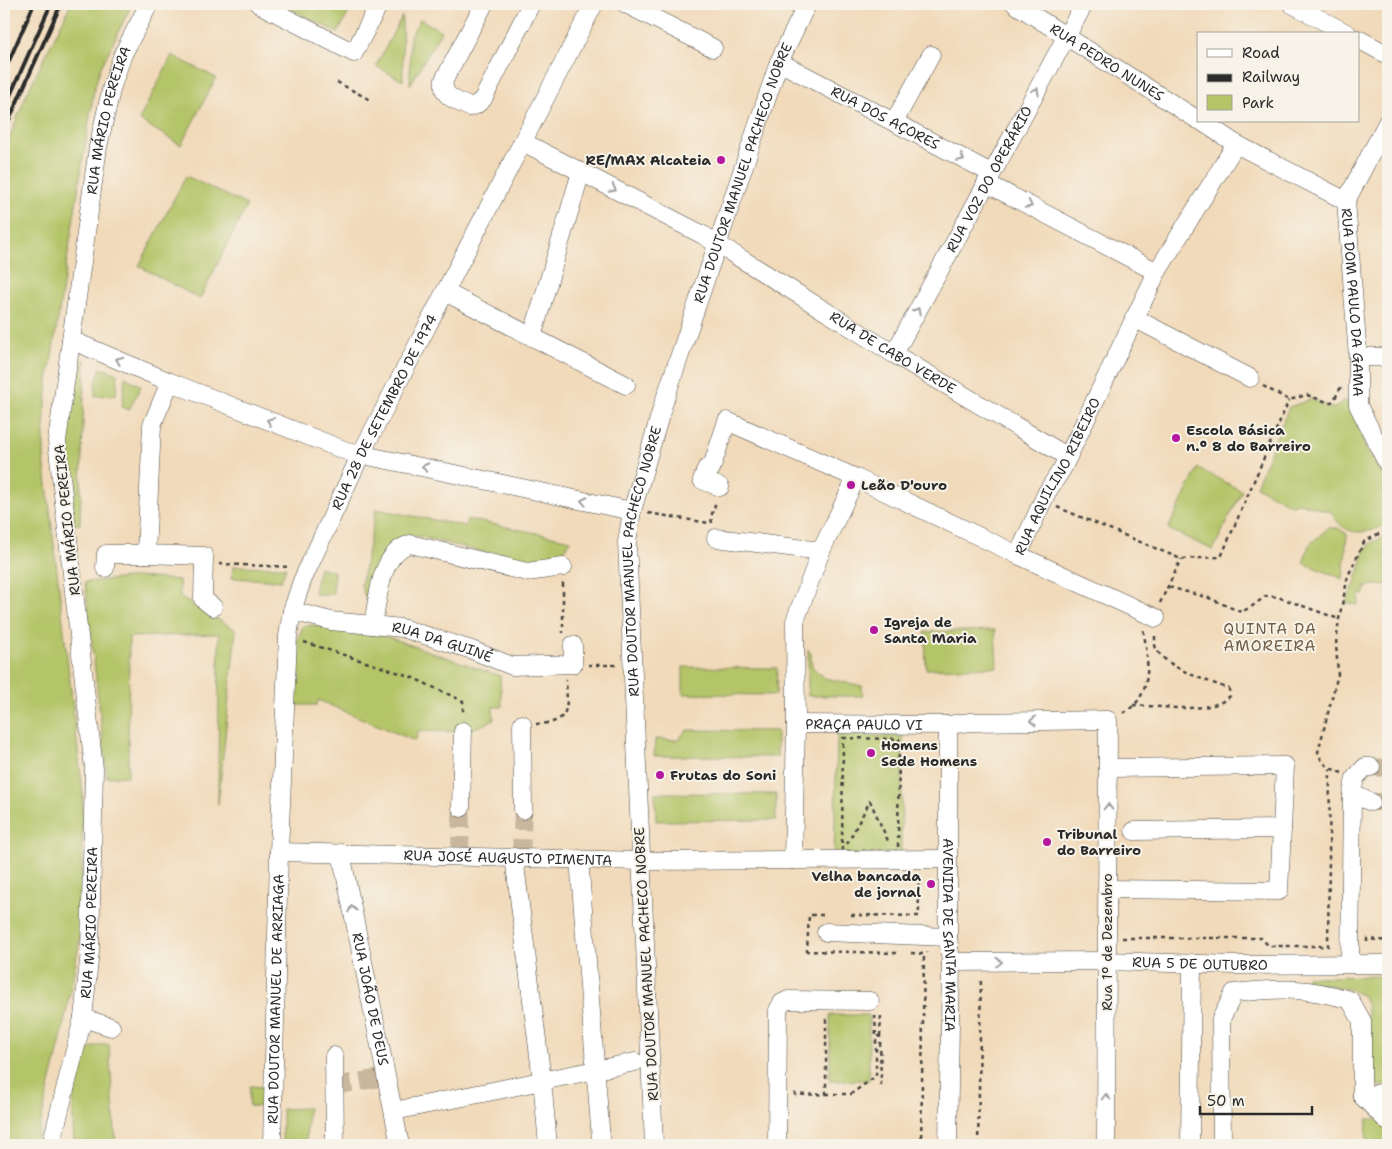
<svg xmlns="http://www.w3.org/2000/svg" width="1392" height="1149" font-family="'Shantell Sans',sans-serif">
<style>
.green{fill:#b4c467;stroke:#707849}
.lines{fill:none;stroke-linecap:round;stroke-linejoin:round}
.minor-tunnel{stroke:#c9b79d;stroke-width:18;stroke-dasharray:18 9;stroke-linecap:butt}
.minor-casing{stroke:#494540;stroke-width:19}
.path{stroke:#494540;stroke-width:2.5;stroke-dasharray:4 4;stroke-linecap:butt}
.minor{stroke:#fff;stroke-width:18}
.rail{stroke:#2b2b2b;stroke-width:4}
.oneway{stroke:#a0a0a0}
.poi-dot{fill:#b5179e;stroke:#f7f3e8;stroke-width:2}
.labels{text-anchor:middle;stroke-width:4;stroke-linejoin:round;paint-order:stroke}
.street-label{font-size:14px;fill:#2b2b2b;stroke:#f7f3e8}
.poi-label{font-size:14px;font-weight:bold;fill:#2b2b2b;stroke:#f7f3e8;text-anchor:start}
.neighbourhood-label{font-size:15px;letter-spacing:1px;fill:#6f5c45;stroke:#f7f3e8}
</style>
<rect width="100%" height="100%" fill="#f7f3e8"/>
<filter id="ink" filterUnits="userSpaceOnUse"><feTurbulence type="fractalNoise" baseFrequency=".02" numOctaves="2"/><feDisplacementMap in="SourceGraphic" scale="10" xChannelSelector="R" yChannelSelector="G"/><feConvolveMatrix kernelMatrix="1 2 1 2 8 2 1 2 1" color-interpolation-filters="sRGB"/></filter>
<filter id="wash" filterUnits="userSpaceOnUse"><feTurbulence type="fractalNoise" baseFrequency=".0096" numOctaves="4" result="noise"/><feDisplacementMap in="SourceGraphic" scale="20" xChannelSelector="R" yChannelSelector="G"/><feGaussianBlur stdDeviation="1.12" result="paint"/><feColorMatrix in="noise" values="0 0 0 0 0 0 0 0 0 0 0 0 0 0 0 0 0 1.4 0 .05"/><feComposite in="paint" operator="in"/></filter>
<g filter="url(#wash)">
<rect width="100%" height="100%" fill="#f1daba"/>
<g class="green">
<path d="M71,4H132L100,69L94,90L48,381L44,426V459L83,794L80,940L60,1044L35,1145H4V152L27,93Z"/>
<path d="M281,4H353L338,33Z"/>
<path d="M402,16L403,81L376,66Z"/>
<path d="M420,19L441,31L410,85V36Z"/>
<path d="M172,55L216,78L181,145L139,120Z"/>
<path d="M186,176L247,205L200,299L139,266Z"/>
<path d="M85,360L80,524L74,525C71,496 58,374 85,360Z"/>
<path d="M101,368L118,374L116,395L95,396L96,382Z"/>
<path d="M125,377L141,386L129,410L122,407Z"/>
<path d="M1312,399L1331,408H1335L1344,400L1351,405L1366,449L1388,484V524C1364,535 1345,538 1331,512L1299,503L1291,505L1256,486L1289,407Z"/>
<path d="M1198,468L1242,491L1213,550L1168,529Z"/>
<path d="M376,509L465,526L467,519L571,540L556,563H527L418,536H406L392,543L382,566L375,598L365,597L361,585Z"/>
<path d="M1328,528H1338L1347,534L1343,579L1303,563L1309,545Z"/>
<path d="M1388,535V584L1367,586L1364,595L1360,594L1358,605L1345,603L1355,584L1365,550L1371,543Z"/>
<path d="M233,566L286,567L281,581L232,578Z"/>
<path d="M319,567L334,571L333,594H314Z"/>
<path d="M139,577L179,580L180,597L236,630L218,804L219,634L129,637L128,776L107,777L85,582Z"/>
<path d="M312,625L385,636L500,676L502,707H493L494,719C471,734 445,732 419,731L415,741L318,700L317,705H294L296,643L303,626Z"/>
<path d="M995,630L997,667L926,669L925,632Z"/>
<path d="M808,649L811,654L812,667L825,678L862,686L863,696H808Z"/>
<path d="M683,667L777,668L776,695L683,694Z"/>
<path d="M687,730L777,731V757L654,756L655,739L678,740Z"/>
<path d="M837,735L903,736L901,853L834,855Z"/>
<path d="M655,793L776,794V820L656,821Z"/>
<path d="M1387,976L1388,1086C1378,1086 1372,1084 1367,1074V1008L1363,996L1350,989L1306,981L1307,977Z"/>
<path d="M830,1015H869V1080L830,1081Z"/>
<path d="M105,1044L109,1045L116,1145H74C73,1121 68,1060 93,1047C96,1046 101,1045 105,1044Z"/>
<path d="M250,1086L265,1087V1107L249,1106Z"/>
<path d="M308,1108L306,1142L282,1141V1109Z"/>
<path d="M1367,1119H1379L1388,1128V1145H1366Z"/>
</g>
</g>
<g filter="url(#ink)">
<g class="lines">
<g class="minor-tunnel">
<path d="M1371,767L1388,768"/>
<path d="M1371,802H1388"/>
<path d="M460,855L461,808"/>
<path d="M521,857L523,810"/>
<path d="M334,1086L387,1077"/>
</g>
<defs>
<g id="minor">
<path d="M259,4L354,53L379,4"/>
<path d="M484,4L444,80C441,97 456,100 469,107L476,105L483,99L531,4"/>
<path d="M626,4L713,48"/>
<path id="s1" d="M1015,4L1198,120"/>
<path d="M1292,4L1348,34"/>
<path d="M1358,39L1388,55"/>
<path id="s2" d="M779,62L991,173"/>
<path d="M1201,121L1236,144L1346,201"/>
<path id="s3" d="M1388,121L1346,201L1358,357V405L1388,465"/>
<path d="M894,122L931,55"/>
<path id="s4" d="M523,142L703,235L894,354L1063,454L1066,460"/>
<path d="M986,183L1157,272"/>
<path d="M445,292L626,385"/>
<path d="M1134,318L1250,378"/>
<path d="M532,337L581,172"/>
<path d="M71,340L170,382L349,452L632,511"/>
<path id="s5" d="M894,354L1084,4"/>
<path d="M1358,357H1388"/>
<path d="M170,382L152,425L146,554L204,556L203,599L213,607"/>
<path d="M720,487L702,480L706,469H711L727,421L856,478"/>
<path d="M716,538L821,551"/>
<path d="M1018,555L1156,618"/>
<path d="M105,568L106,554H146"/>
<path id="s6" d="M292,611L331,621L402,628L472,650L512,666L573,664V645"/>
<path d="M373,625C378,598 380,553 410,544L527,572L563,567"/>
<path d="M522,724L523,810"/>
<path id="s7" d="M796,724L948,725L971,722L1108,720L1106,1145"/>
<path id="s8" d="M948,725V937L951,962L948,1145"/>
<path d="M1352,794L1371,802"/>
<path d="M461,808L463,731"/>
<path d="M1134,831L1282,829"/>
<path id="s9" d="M279,852L641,861L947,859"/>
<path id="s10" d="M341,853L400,1145"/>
<path d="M514,857L542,1080L548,1145"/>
<path d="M579,859L601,1140"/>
<path id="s11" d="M793,860L796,724L795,621L821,551L856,478L1018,555L1047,492L1062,469L1157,272L1236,144"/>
<path d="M1107,889L1279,891L1285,766L1109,768"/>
<path d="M826,932L948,937"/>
<path id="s12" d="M951,962L1106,961L1235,965L1388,964"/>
<path d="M1350,963L1352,794L1355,778L1365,767H1371"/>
<path id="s13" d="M111,1027L83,1018L90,951L94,769L57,441L98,147L112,86L123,54L149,4"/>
<path d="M334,1056L335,1145"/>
<path d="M1362,1096L1388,1092"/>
<path d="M394,1111L635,1062"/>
<path d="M51,1145L83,1018"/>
<path id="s14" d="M272,1145L279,852L288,636L292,611L302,581L361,454L594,4"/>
<path id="s15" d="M654,1145L627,542L632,511L663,405L779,62L807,4"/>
<path d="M777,1145L778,1010L782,1003L788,1000L870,1001"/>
<path d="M1190,1145L1192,963"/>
<path d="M1222,1145L1221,1019L1234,993C1278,988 1307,987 1350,1000L1362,1021V1096L1388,1122"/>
</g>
</defs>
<use href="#minor" class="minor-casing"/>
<g class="path">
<path d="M337,82L372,101"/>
<path d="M1263,386L1289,400L1307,395L1330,403L1334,400L1341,387"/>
<path d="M1057,507L1181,559L1221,557L1289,400"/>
<path d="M648,513L709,523"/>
<path d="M712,523L711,517L716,502"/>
<path d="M219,564L290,567"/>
<path d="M563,583V633"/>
<path d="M1169,587L1209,598L1241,612L1251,607L1266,596L1278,597L1339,619"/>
<path d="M1160,603L1181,559"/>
<path d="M304,642L409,676L463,701V715"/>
<path d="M588,665H617"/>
<path d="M1133,705C1159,706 1211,715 1230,696L1229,689C1209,681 1160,667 1155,645C1155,641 1155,636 1155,633"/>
<path d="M1123,713C1155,697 1148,657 1143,628"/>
<path d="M536,724C572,723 567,708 566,679"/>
<path d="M843,738L899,739L898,851H842Z"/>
<path d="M1342,773C1329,768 1322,765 1318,752L1338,674L1336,644L1339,619L1348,576L1364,542L1388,529"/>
<path d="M847,844L870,801L889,843"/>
<path d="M823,915H809L807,951L898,953"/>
<path d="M851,915L919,916L918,875"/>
<path d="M1122,938H1261L1269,946H1328L1330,769"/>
<path d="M1367,942V939L1388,941"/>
<path d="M911,953L924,954L927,952"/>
<path d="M875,1015L876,1037L880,1036L881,1086"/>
<path d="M880,1036L881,1014"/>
<path d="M794,1093L796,1095L826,1094V1016"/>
<path d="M826,1094H851L876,1076V1038"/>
<path d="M921,1145L924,954"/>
<path d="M978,1145L981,977"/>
</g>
<use href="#minor" class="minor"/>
<g class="rail">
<path d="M4,72L34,4"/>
<path d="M4,109L51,4"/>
<path d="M4,131L61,4"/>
</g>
</g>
<defs><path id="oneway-chevron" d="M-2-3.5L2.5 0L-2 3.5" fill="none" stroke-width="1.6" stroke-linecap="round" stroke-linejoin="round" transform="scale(1.25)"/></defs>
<g class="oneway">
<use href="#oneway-chevron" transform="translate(1036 91) rotate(-61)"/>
<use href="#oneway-chevron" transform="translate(961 158) rotate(28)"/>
<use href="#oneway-chevron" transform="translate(613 189) rotate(27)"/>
<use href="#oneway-chevron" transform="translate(1029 205) rotate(27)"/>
<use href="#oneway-chevron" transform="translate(917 311) rotate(-62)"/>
<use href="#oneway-chevron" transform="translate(119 360) rotate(-157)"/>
<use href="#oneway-chevron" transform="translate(270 421) rotate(-159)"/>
<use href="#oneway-chevron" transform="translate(425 467) rotate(-168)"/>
<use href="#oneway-chevron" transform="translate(584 501) rotate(-168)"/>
<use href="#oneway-chevron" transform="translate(1033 721) rotate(179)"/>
<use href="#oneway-chevron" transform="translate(1108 807) rotate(-89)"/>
<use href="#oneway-chevron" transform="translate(352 909) rotate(-102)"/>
<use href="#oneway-chevron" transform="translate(999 962) rotate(-1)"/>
<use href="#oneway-chevron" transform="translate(1106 1097) rotate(-90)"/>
</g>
</g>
<g class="poi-dot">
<circle cx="721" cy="160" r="5"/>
<circle cx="1176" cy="438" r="5"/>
<circle cx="851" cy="485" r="5"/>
<circle cx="874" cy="630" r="5"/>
<circle cx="871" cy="753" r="5"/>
<circle cx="660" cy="775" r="5"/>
<circle cx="1047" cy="842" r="5"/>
<circle cx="931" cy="884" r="5"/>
</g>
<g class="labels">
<g class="street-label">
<text dy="5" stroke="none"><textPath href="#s1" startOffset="109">RUA PEDRO NUNES</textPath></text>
<text dy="5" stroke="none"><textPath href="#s2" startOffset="120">RUA DOS AÇORES</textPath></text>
<text dy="5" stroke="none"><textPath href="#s13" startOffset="934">RUA MÁRIO PEREIRA</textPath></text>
<text dy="5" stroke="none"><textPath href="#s15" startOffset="991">RUA DOUTOR MANUEL PACHECO NOBRE</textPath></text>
<text dy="5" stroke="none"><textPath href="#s5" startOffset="199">RUA VOZ DO OPERÁRIO</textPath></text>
<text dy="5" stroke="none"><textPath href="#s3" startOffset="192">RUA DOM PAULO DA GAMA</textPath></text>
<text dy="5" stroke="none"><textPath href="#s4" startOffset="426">RUA DE CABO VERDE</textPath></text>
<text dy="5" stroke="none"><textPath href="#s14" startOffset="754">RUA 28 DE SETEMBRO DE 1974</textPath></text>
<text dy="5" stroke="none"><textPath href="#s11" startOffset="662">RUA AQUILINO RIBEIRO</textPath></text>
<text transform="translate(67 520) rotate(-96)" y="5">RUA MÁRIO PEREIRA</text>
<text dy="5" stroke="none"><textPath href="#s15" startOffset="586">RUA DOUTOR MANUEL PACHECO NOBRE</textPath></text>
<text dy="5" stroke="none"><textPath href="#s6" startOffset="154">RUA DA GUINÉ</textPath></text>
<text dy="5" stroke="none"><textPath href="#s7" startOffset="68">PRAÇA PAULO VI</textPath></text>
<text dy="5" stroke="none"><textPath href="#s9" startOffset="229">RUA JOSÉ AUGUSTO PIMENTA</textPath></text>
<text dy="5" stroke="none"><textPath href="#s13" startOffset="125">RUA MÁRIO PEREIRA</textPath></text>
<text dy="5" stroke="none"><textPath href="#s8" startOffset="210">AVENIDA DE SANTA MARIA</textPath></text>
<text transform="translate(1107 942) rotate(-90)" y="5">Rua 1º de Dezembro</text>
<text dy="5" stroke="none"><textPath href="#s12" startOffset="249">RUA 5 DE OUTUBRO</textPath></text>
<text transform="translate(646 964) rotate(-93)" y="5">RUA DOUTOR MANUEL PACHECO NOBRE</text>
<text dy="5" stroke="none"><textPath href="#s14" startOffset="146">RUA DOUTOR MANUEL DE ARRIAGA</textPath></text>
<text dy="5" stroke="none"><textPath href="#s10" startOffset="149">RUA JOÃO DE DEUS</textPath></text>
</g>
<g class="poi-label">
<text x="711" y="165" text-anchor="end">RE/MAX Alcateia</text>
<text x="1186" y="435">Escola Básica<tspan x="1186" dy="16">n.º 8 do Barreiro</tspan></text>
<text x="861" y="490">Leão D'ouro</text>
<text x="884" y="627">Igreja de<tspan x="884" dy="16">Santa Maria</tspan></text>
<text x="881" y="750">Homens<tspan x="881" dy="16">Sede Homens</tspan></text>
<text x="670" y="780">Frutas do Soni</text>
<text x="1057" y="839">Tribunal<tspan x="1057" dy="16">do Barreiro</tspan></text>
<text x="921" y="881" text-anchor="end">Velha bancada<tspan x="921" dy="16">de jornal</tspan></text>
</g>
<g class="neighbourhood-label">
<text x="1270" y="634">QUINTA DA<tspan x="1270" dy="17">AMOREIRA</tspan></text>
</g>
</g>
<rect width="1392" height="1149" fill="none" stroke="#f7f3e8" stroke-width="20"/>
<rect x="1197" y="32" width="162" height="90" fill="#f7f3e8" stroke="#a5a39c"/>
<rect x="1207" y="49" width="25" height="8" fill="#ffffff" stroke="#a5a39c"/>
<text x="1242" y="58" font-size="15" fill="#2b2b2b">Road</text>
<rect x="1207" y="74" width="25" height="8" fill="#2b2b2b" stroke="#a5a39c"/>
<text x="1242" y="82" font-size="15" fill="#2b2b2b">Railway</text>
<rect x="1207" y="95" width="25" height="15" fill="#b4c467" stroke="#a5a39c"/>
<text x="1242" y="108" font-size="15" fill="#2b2b2b">Park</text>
<path d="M1200 1106v8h112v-8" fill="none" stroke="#2b2b2b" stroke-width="2.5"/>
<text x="1207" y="1106" font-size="15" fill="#2b2b2b" stroke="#f7f3e8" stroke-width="4" paint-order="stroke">50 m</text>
</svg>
